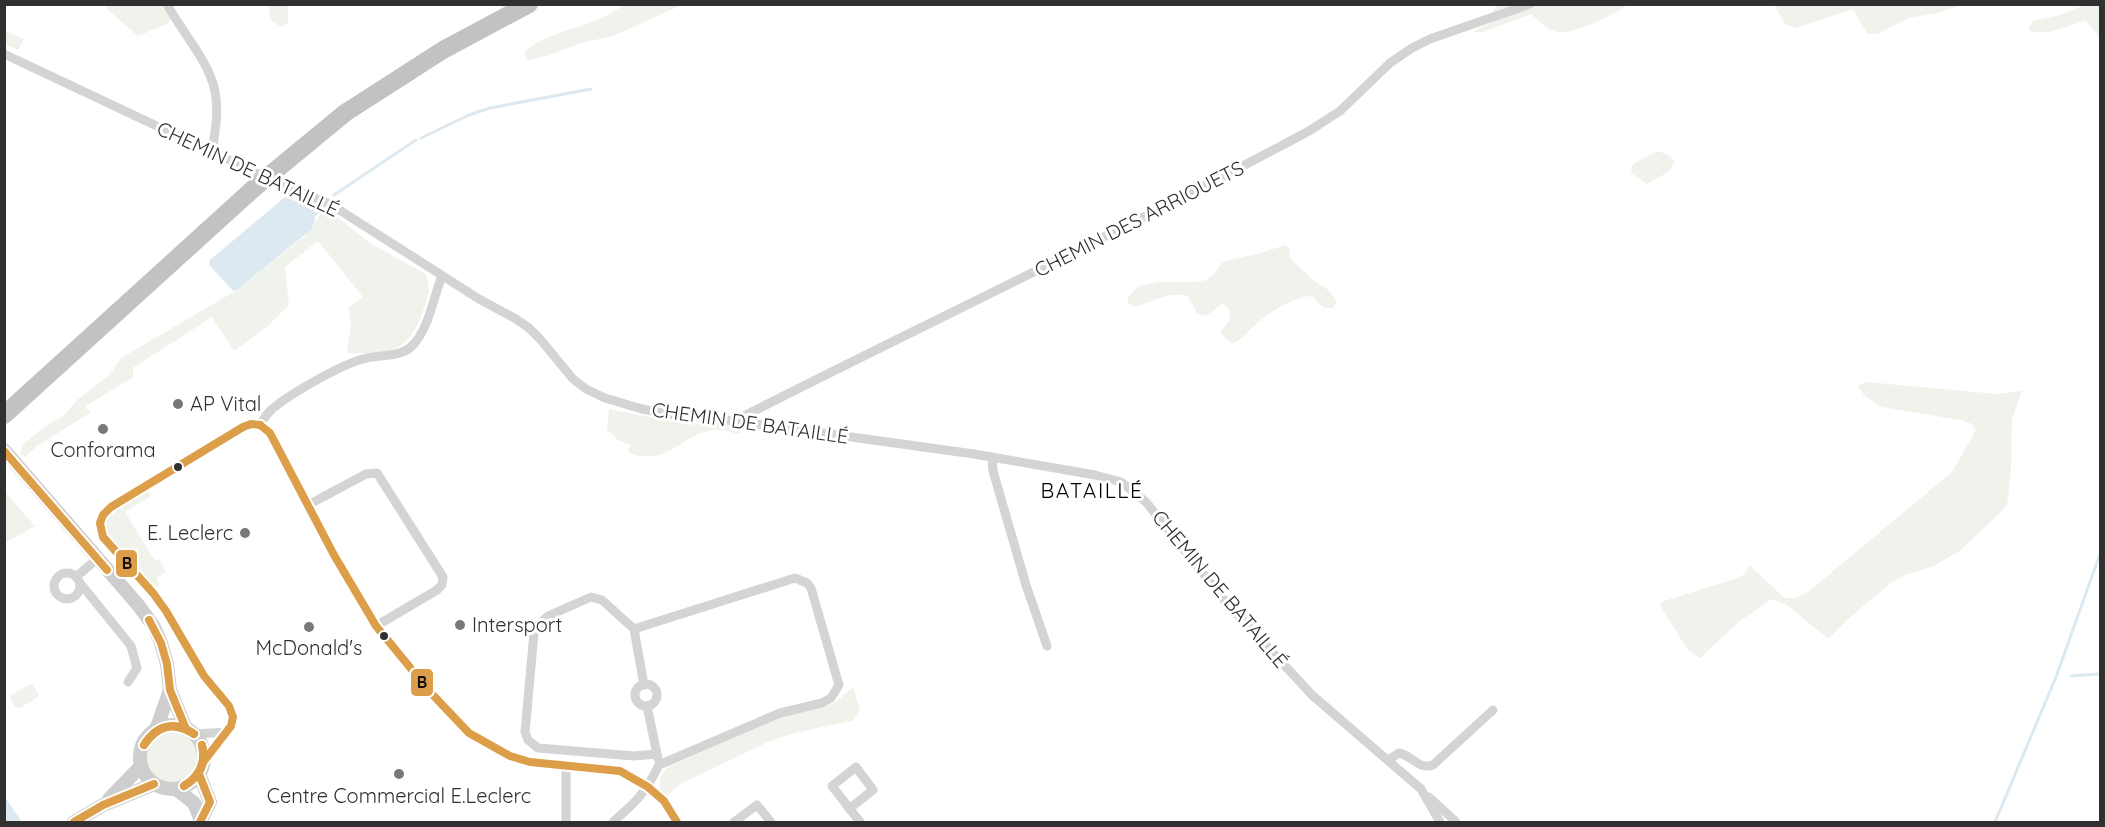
<svg xmlns="http://www.w3.org/2000/svg" width="2105" height="827" font-family="Quicksand,sans-serif">
<style>
.green{fill:#f0f3ec}
.water{fill:#dde9f0}
.lines{fill:none;stroke-linecap:round;stroke-linejoin:round}
.stream{stroke:#dde9f0;stroke-width:3}
.street{stroke:#d4d4d4;stroke-width:9}
.secondary{stroke:#cecece;stroke-width:14}
.highway{stroke:#c2c2c2;stroke-width:18}
.highway-bridge{stroke:#c2c2c2;stroke-width:18}
.bus-1-casing{stroke:#fff;stroke-width:12}
.bus-1{stroke:#dc9e48;stroke-width:8}
.poi-dot{fill:#787878;stroke:#fff;stroke-width:2}
.bus-dot{fill:#303030;stroke:#fff;stroke-width:2}
.labels{text-anchor:middle;stroke-width:6;stroke-linejoin:round;paint-order:stroke}
.street-label{font-size:20px;fill:#303030;stroke:#fff}
.poi-label{font-size:20px;fill:#303030;stroke:#fff}
.neighbourhood-label{font-size:21px;letter-spacing:1.5px;fill:#000;stroke:#fff}
.line-badge{stroke:#fff;stroke-width:2}
.pale-badge-label{font-size:16px;text-anchor:middle;font-weight:bold;fill:#111}
</style>
<rect width="100%" height="100%" fill="#fff"/>
<g class="green">
<path d="M2087,4L2100,5V39L2089,24L2084,21L2050,32H2032L2029,29L2032,21L2057,16Z"/>
<path d="M106,5H163L171,19L167,24L138,36L107,9Z"/>
<path d="M268,5H288V23L281,27L271,20Z"/>
<path d="M625,5H682L613,36L581,43L547,56L528,60L524,55L525,51C546,34 571,30 595,21C606,17 615,10 625,5Z"/>
<path d="M1499,5H1626C1615,15 1573,35 1557,32C1547,30 1538,20 1531,14L1483,32H1475L1476,30L1493,22V10Z"/>
<path d="M1774,5H1961L1938,13L1909,18L1877,34H1867L1853,9L1796,28L1785,24Z"/>
<path d="M4,30L24,39L18,50L5,44Z"/>
<path d="M1657,151L1669,155L1675,162L1668,172L1647,184L1631,173L1633,164Z"/>
<path d="M322,212L335,215L371,244L426,274C431,292 428,297 422,314C408,354 386,354 347,353L351,324L348,308L363,297L318,241L285,267L289,305L268,326L234,351L212,317L133,368V377L86,406L90,413L37,446L25,457L20,454L23,445L40,430L64,415L77,400L110,374L121,358L237,290L305,236Z"/>
<path d="M1285,245L1290,249L1289,257L1312,279L1327,289L1337,302L1333,308H1324L1312,296C1295,296 1266,314 1254,326C1246,333 1242,340 1232,344L1220,333L1229,321L1230,311L1223,303L1206,316L1197,313L1188,296C1172,291 1152,301 1136,307L1128,303V297L1139,286L1159,282H1195L1206,280L1213,275L1222,263L1229,260L1261,253Z"/>
<path d="M1866,382L1997,394L2022,391L2012,419L2011,470L2007,506L1961,550L1934,566L1905,575L1891,583L1849,618L1830,637L1827,638L1787,605L1772,599L1741,620L1700,658L1688,650L1660,606L1661,602L1734,579L1745,574L1749,565L1785,598H1796L1808,592L1952,472L1976,430L1972,424L1961,420L1881,407L1864,395L1858,386Z"/>
<path d="M609,409L680,423L730,424L740,429L741,434C732,433 721,429 712,430C685,434 672,460 641,456C635,455 632,455 628,451L630,445L618,440L607,429Z"/>
<path d="M148,490L151,496L125,512L155,561L159,559L166,572L156,578L160,585L154,588L107,534L104,526L112,512Z"/>
<path d="M4,491L35,526L5,543H4Z"/>
<path d="M31,684L33,685L39,695L38,697L20,708L15,707L10,698L11,695Z"/>
<path d="M853,687L860,710L854,720L791,734L768,742L680,784L667,796L660,790C659,781 661,773 668,767L780,717L822,708L836,702Z"/>
<circle cx="173" cy="757" r="26"/>
</g>
<g class="water">
<path d="M285,197L313,208L316,214L312,229L237,290L233,291L209,265L210,260Z"/>
<path d="M4,796L20,819L21,822H5Z"/>
</g>
<g class="lines">
<g class="stream">
<path d="M421,138L469,115L490,108L591,89"/>
<path d="M334,195L416,140"/>
<path d="M316,214L323,207"/>
<path d="M2071,676L2100,674"/>
<path d="M1995,822L2056,677L2100,554"/>
</g>
<g class="street">
<path d="M167,4C182,33 208,59 215,91C219,112 215,132 212,152"/>
<path d="M4,54L284,186L330,204L479,299L516,319L529,328L540,339L573,379L586,389L605,398L642,409L675,415L736,421L974,454L1095,475L1121,482L1146,502L1225,601L1312,695L1421,789L1440,822"/>
<path d="M736,420C927,323 1121,232 1309,131L1340,111L1390,63L1412,48L1430,39L1530,4"/>
<path d="M260,425L270,433L334,555L376,626L431,693L469,733L488,745L510,756L530,762L620,771L648,787L664,801L677,822"/>
<path d="M260,425C263,420 267,414 271,410C288,395 340,365 363,359C378,354 398,358 411,347C429,330 433,298 442,276"/>
<path d="M992,457L993,471L1026,585L1047,646"/>
<path d="M308,505L366,474L377,473L443,577L442,585L437,590L376,626"/>
<circle cx="67" cy="586" r="13"/>
<path d="M76,577L97,559"/>
<path d="M80,583L131,646L137,668L128,682"/>
<path d="M634,629L644,685"/>
<circle cx="646" cy="695" r="11"/>
<path d="M647,706L658,759"/>
<path d="M194,734L228,732"/>
<path d="M1390,759L1399,753C1413,756 1418,770 1433,765L1493,710"/>
<path d="M204,761L231,726L233,717L229,706L204,676L166,611L153,593L106,542C96,527 97,518 111,507L243,427L251,424L260,425"/>
<path d="M566,766V822"/>
<path d="M1429,797L1456,822"/>
<path d="M849,809L873,790L856,767L832,786L860,822"/>
<path d="M613,822C637,801 644,795 659,765L780,713L822,703L831,698L839,685L811,588L807,583L795,578L634,629L602,600L591,597L548,616L537,626L534,633L525,732L528,740L538,748L634,756L657,754"/>
<path d="M734,822L757,805L771,822"/>
</g>
<g class="secondary">
<path d="M4,450L139,606L154,627L161,643L167,664L170,690L186,729"/>
<circle cx="172" cy="757" r="32"/>
<path d="M156,730L170,690"/>
<path d="M199,774L210,802L200,822"/>
<path d="M176,789L194,803L201,820"/>
<path d="M109,799L141,766"/>
<path d="M74,822L103,805L154,784"/>
</g>
<g class="highway">
<path d="M271,174L345,113L443,50L529,4"/>
<path d="M4,415L253,189"/>
</g>
<path class="highway-bridge" d="M253,189L271,174"/>
<defs>
<g id="bus-1">
<path d="M260,425L270,433L334,555L376,626L431,693L469,733L510,756L530,762L620,771L648,787L664,801L677,822"/>
<path d="M4,451L107,570"/>
<path d="M149,620L161,643L167,664L170,690L186,729"/>
<path d="M144,745C156,725 176,720 194,734"/>
<path d="M144,745C158,725 173,721 194,734"/>
<path d="M204,761L231,726L233,717L229,706L204,676L166,611L153,593L103,537L100,523L103,515L111,507L243,427L251,424L260,425"/>
<path d="M199,774L210,802L200,822"/>
<path d="M184,786C200,776 206,763 202,745"/>
<path d="M184,786C200,777 207,763 202,745"/>
<path d="M74,822L103,805L154,784"/>
</g>
</defs>
<use href="#bus-1" class="bus-1-casing"/>
<use href="#bus-1" class="bus-1"/>
</g>
<g class="poi-dot">
<circle cx="178" cy="404" r="6"/>
<circle cx="103" cy="429" r="6"/>
<circle cx="245" cy="533" r="6"/>
<circle cx="460" cy="625" r="6"/>
<circle cx="309" cy="627" r="6"/>
<circle cx="399" cy="774" r="6"/>
</g>
<g class="bus-dot">
<circle cx="178" cy="467" r="5"/>
<circle cx="384" cy="636" r="5"/>
</g>
<g class="labels">
<g class="street-label">
<text transform="translate(248 169) rotate(25)" y="7">CHEMIN DE BATAILLÉ</text>
<text transform="translate(1139 219) rotate(-27)" y="7">CHEMIN DES ARRIOUETS</text>
<text transform="translate(750 423) rotate(8)" y="7">CHEMIN DE BATAILLÉ</text>
<text transform="translate(1220 589) rotate(50)" y="7">CHEMIN DE BATAILLÉ</text>
</g>
<g class="poi-label">
<text x="190" y="411" text-anchor="start">AP Vital</text>
<text x="103" y="457">Conforama</text>
<text x="233" y="540" text-anchor="end">E. Leclerc</text>
<text x="472" y="632" text-anchor="start">Intersport</text>
<text x="309" y="655">McDonald's</text>
<text x="399" y="803">Centre Commercial E.Leclerc</text>
</g>
<g class="neighbourhood-label">
<text x="1092" y="498">BATAILLÉ</text>
</g>
</g>
<g class="line-badge">
<rect x="115" y="549" width="23" height="29" rx="6" fill="#dc9e48"/>
<rect x="410" y="668" width="24" height="29" rx="6" fill="#dc9e48"/>
</g>
<g class="pale-badge-label">
<text x="127" y="569">B</text>
<text x="422" y="688">B</text>
</g>
<rect width="2105" height="827" fill="none" stroke="#303030" stroke-width="12"/>
</svg>
